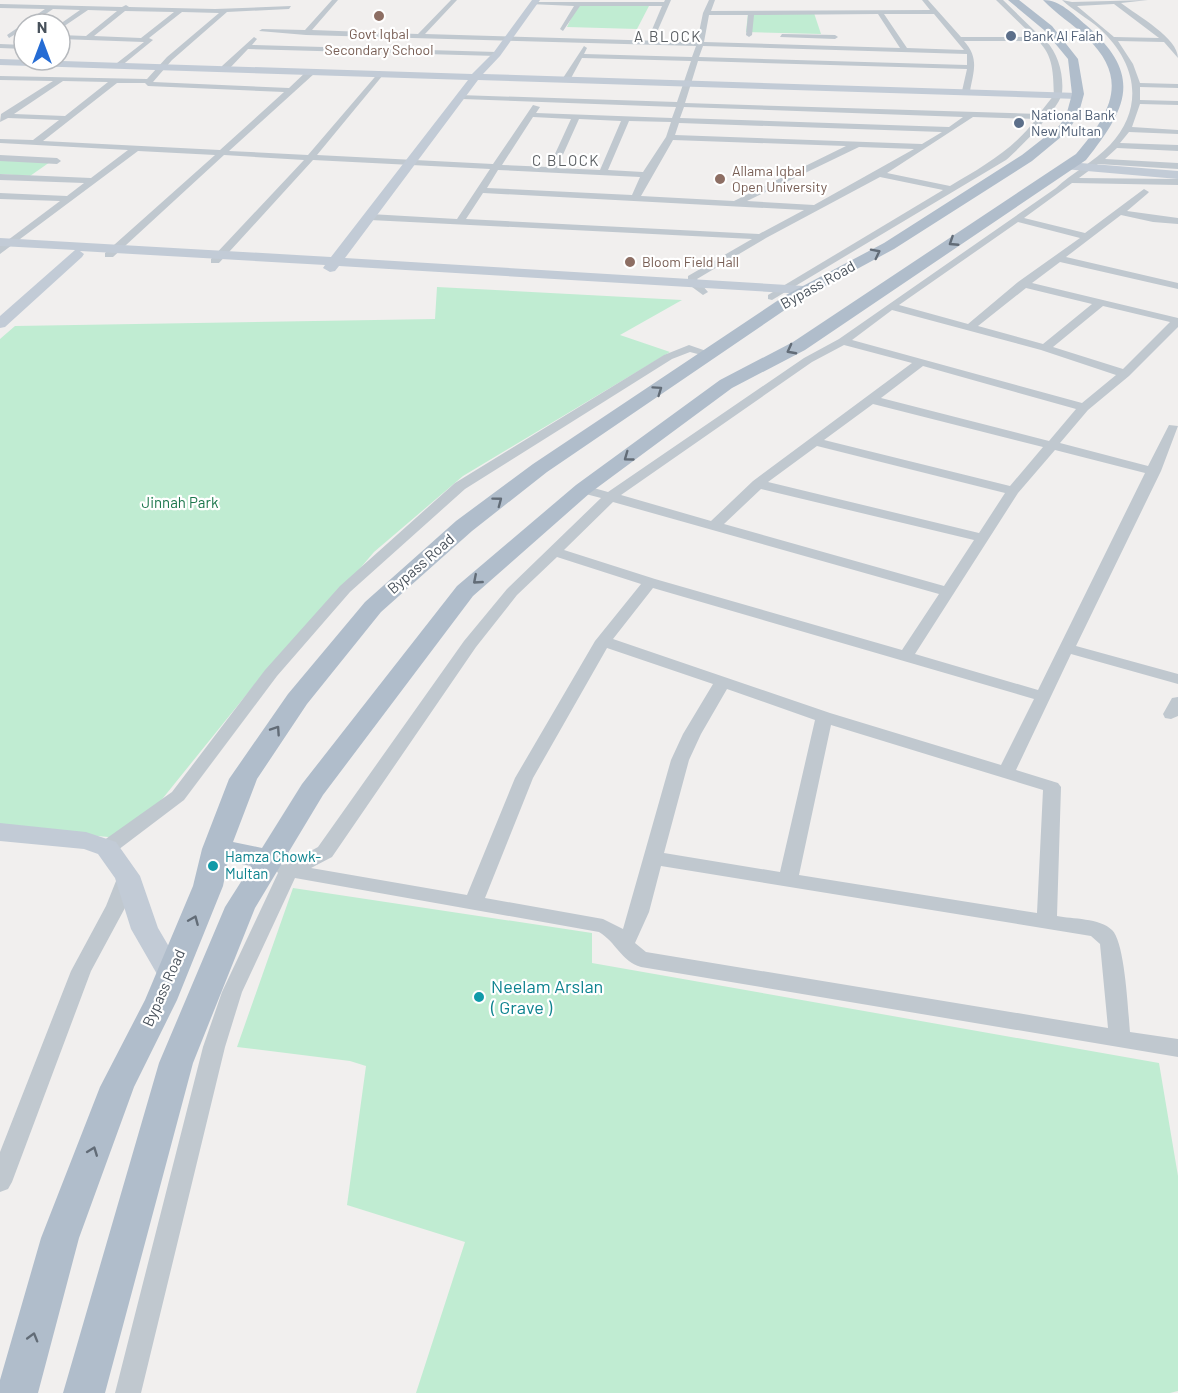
<svg xmlns="http://www.w3.org/2000/svg" width="1178" height="1393" font-family="Barlow,sans-serif">
<style>
.green{fill:#c0ecd2}
.lines{fill:none;stroke-linecap:round;stroke-linejoin:round}
.street{fill:#c0c8cf;fill-rule:evenodd}
.secondary{fill:#c2cbd6;fill-rule:evenodd}
.primary{fill:#b0bdcb;fill-rule:evenodd}
.oneway{stroke:#626c77}
.education-dot{fill:#8d6e63;stroke:#fff;stroke-width:2}
.service-dot{fill:#5c6f8a;stroke:#fff;stroke-width:2}
.culture-dot{fill:#0f9aa8;stroke:#fff;stroke-width:2}
.labels{text-anchor:middle;stroke-width:4.5;stroke-linejoin:round;paint-order:stroke}
.far-education-label{font-size:14px;fill:#785e54;stroke:#fff;text-anchor:start}
.far-service-label{font-size:14px;fill:#4e5e75;stroke:#fff;text-anchor:start}
.far-quarter-label{font-size:15px;letter-spacing:1.5px;fill:#5b5f63;stroke:#fff}
.street-label{font-size:15px;fill:#48515b;stroke:#fff}
.park-label{font-size:15px;fill:#1d774d;stroke:#fff}
.culture-label{font-size:15px;fill:#0d838f;stroke:#fff;text-anchor:start}
.near-culture-label{font-size:18px;fill:#0d838f;stroke:#fff;text-anchor:start}
</style>
<rect width="100%" height="100%" fill="#f1efee"/>
<g class="green">
<path d="M578,4H650L637,29L567,27Z"/>
<path d="M748,13H814L821,34L746,32Z"/>
<path d="M0,160L50,162L30,176L0,174Z"/>
<path d="M437,287L682,300L620,335L670,352L463,476L374,552L271,673L259,679L130,839L0,827V339L15,326L435,319Z"/>
<path d="M293,888L592,933V963L1159,1063L1178,1176V1391L1170,1393H416L465,1242L347,1205L366,1066L350,1061L237,1047Z"/>
</g>
<g class="lines">
<g class="street">
<path d="M332,0H338L312,30L418,34L451,0H457L425,34L697,42L703,13L709,0H715L711,11L930,10L922,0H928L961,37H1034L996,0H1003L1041,37L1049,39L1046,41C1058,53 1064,75 1062,93C1060,108 1020,148 1006,160L772,300L768,299V295L943,190L880,177L766,238L697,279L708,292L703,295L688,284V276L752,239L370,220L365,217L370,214L457,219L490,169L313,160L219,263H211V259L304,160L224,155L113,257H105V253L215,155L138,151L0,254V246L60,201L0,199V193L67,196L84,183L0,180V174L91,178L128,150L0,143V139L33,140L59,120L8,118L0,122L1,114L53,81L0,80V76L147,79L167,57L219,13L182,12L149,38L153,40L120,67L117,63L144,42L60,39V35L86,36L117,11L88,10L60,29V24L80,10L53,9L31,24H24V29L9,38L7,35L45,9L0,8V4L122,7L126,5L129,7L215,9L291,6L289,9L227,12L172,60L153,82L289,88L309,69H315V73L229,151L308,155L380,71L383,75L317,155L493,164L533,105L540,107L536,113L672,118L676,107L462,99L458,97L459,95L677,102L691,61L582,58L570,80L563,78L584,46L587,48L584,54L692,57L696,46L306,35L259,31L262,29L305,30ZM125,11L174,12L141,38L94,36ZM878,14L900,48L704,42L709,15H748L746,35L749,37L752,35L754,15ZM884,14H934L964,50L907,48ZM964,41H1038C1054,56 1053,74 1054,95L1039,114L685,103L698,61L967,69L962,91L966,93L970,91C974,70 979,58 964,41ZM703,46L967,54V65L699,57ZM63,81L108,82L65,116L14,114ZM117,83H145L148,86L284,92L220,150L43,141ZM684,107L963,117L949,127L680,118ZM533,117L571,119L549,167L502,165ZM973,117L1036,119C1013,150 982,167 950,186L887,173ZM579,119L621,121L600,170L557,168ZM629,121L671,122L666,137L643,172L608,170ZM679,123L942,132L922,144L675,135ZM673,140L846,146L734,201L641,196ZM859,147L914,149L814,205L747,201ZM498,170L640,177L632,195L487,188ZM483,193L804,210L759,234L466,219Z"/>
<path d="M665,0H671L657,32L654,34L651,32L662,6H580L563,31L560,29L574,6L530,4L533,2H664Z"/>
<path d="M1062,0L1072,2L1148,0L1121,3C1138,16 1178,38 1178,58L1164,42L1118,41L1133,64L1140,83L1178,84V88L1140,87V100L1178,101V105L1140,104L1132,127L1178,130V134L1129,132L1120,143L1178,145V151L1117,148L1105,159L1178,163V169L1098,164L1079,178L1178,179V185L1072,183L1024,218L1085,233L1144,189L1149,192L1147,194L1127,211L1178,218V224L1153,222L1121,215L1066,257L1178,283V289L1060,262L1032,283L1178,318V327L1129,376L1088,410L1060,443L1148,466L1169,425L1178,426L1161,471L1076,646L1178,674V684L1071,654L1016,770L1058,783L1061,787L1057,916C1072,919 1100,918 1112,930C1125,942 1128,1011 1130,1032L1178,1039V1057L641,967C621,961 616,942 599,932L295,878L242,992L225,1047L141,1393H115L203,1047L222,992L278,873L276,870L279,865L287,864L318,847L464,641L507,589L601,498L578,492L576,489L578,486L583,485L608,492L804,358L839,339L1056,188C1072,173 1094,162 1110,145C1145,107 1137,63 1099,28C1087,18 1073,10 1062,0ZM1114,4L1159,38L1114,37L1077,6ZM1018,222L1080,238L1018,282L968,324L899,305ZM1026,288L1092,304L1043,344L978,326ZM1103,306L1170,322L1123,369L1053,347ZM892,310L1041,350L1116,375L1082,403L852,340ZM844,345L912,363L753,481L711,521L621,495L812,362ZM923,366L1076,409L1049,441L881,398ZM873,404L1043,447L1010,486L824,440ZM817,446L1005,493L979,533L768,482ZM1055,450L1145,473L1038,690L915,654L1018,493ZM761,489L974,540L944,586L724,524ZM613,502L939,594L902,650L655,579L564,550ZM557,557L641,584L595,641L515,778L467,895L311,868L332,857L476,647L517,595ZM653,588L1034,699L1001,765L830,713L613,639ZM607,648L713,684L683,734L671,760L623,929L603,919L485,898L533,778ZM727,689L815,720L780,872L664,853L689,760L701,734ZM831,725L1043,790L1037,913L799,875ZM661,866L1091,936L1100,944L1108,1028L646,952L635,943L649,912Z"/>
<path d="M782,34L835,35L838,37L835,39L780,37Z"/>
<path d="M254,37L257,39L252,45L497,52L501,54L497,56L248,49L228,70H222V66Z"/>
<path d="M0,44L24,45V49L0,48Z"/>
<path d="M0,155L57,158L61,161L57,164L0,161Z"/>
<path d="M689,345L715,354L709,357L690,352L672,359L465,489L350,592L277,676L184,800L114,853L107,854L100,853L98,848L100,843L172,792L265,670L340,586L455,483L664,355Z"/>
<path d="M1178,697V716L1171,719L1165,718L1163,714L1172,698Z"/>
<path d="M127,869L134,871L137,876L126,906L91,971L12,1182L8,1189L0,1192V1152L71,971L106,906L120,871Z"/>
</g>
<g class="secondary">
<path d="M532,0H540L500,56L483,74L1078,93L1083,96L1078,99L478,80L345,258L804,286L811,290L804,294L339,266L335,271L330,272L323,268L325,265L80,251L84,254L82,257L5,327L0,328V316L75,250L0,246V238L331,257L468,80L0,65V59L472,74L494,52Z"/>
<path d="M1068,162L1178,171V179L1064,169L1062,166Z"/>
<path d="M0,823L86,832L116,842L140,876L158,928L185,974L181,981L171,985L161,981L131,929L115,878L98,854L84,849L0,841Z"/>
</g>
<path class="primary" d="M1008,0H1019L1052,26L1078,59L1084,94L1078,116L1067,132L1032,161L894,249L798,301L547,472L472,531L381,612L307,704L257,779L233,842L262,848L302,784L457,586L576,485L720,380L793,342L1076,154C1110,114 1131,79 1086,37C1073,24 1056,14 1043,0C1060,0 1073,14 1086,25C1143,75 1128,107 1086,160L805,350L732,388L590,493L473,596L323,795L255,908L193,1063L105,1393H63L159,1063L225,907L251,866L228,861L223,886L177,1000L134,1087L79,1238L38,1393H0V1380L41,1238L100,1087L145,1000L193,886L202,849L229,779L288,694L365,602L456,521L533,464L786,295L884,243L1022,155L1059,126L1066,116L1072,94L1068,59L1044,30Z"/>
</g>
<defs><path id="oneway-chevron" d="M-2-3.5L2.5 0L-2 3.5" fill="none" stroke-width="1.6" stroke-linecap="round" stroke-linejoin="round" transform="scale(1.5)"/></defs>
<g class="oneway">
<use href="#oneway-chevron" transform="translate(953 242) rotate(147)"/>
<use href="#oneway-chevron" transform="translate(876 253) rotate(-27)"/>
<use href="#oneway-chevron" transform="translate(791 350) rotate(152)"/>
<use href="#oneway-chevron" transform="translate(658 390) rotate(-35)"/>
<use href="#oneway-chevron" transform="translate(628 457) rotate(144)"/>
<use href="#oneway-chevron" transform="translate(498 501) rotate(-37)"/>
<use href="#oneway-chevron" transform="translate(477 580) rotate(139)"/>
<use href="#oneway-chevron" transform="translate(276 730) rotate(-56)"/>
<use href="#oneway-chevron" transform="translate(194 920) rotate(-67)"/>
<use href="#oneway-chevron" transform="translate(93 1151) rotate(-69)"/>
<use href="#oneway-chevron" transform="translate(33 1337) rotate(-74)"/>
</g>
<g class="education-dot">
<circle cx="379" cy="16" r="6"/>
<circle cx="720" cy="179" r="6"/>
<circle cx="630" cy="262" r="6"/>
</g>
<g class="service-dot">
<circle cx="1011" cy="36" r="6"/>
<circle cx="1019" cy="123" r="6"/>
</g>
<g class="culture-dot">
<circle cx="213" cy="866" r="6"/>
<circle cx="479" cy="997" r="6"/>
</g>
<g class="labels">
<g class="far-education-label">
<text x="379" y="39" text-anchor="middle">Govt Iqbal<tspan x="379" dy="16">Secondary School</tspan></text>
<text x="732" y="176">Allama Iqbal<tspan x="732" dy="16">Open University</tspan></text>
<text x="642" y="267">Bloom Field Hall</text>
</g>
<g class="far-service-label">
<text x="1023" y="41">Bank Al Falah</text>
<text x="1031" y="120">National Bank<tspan x="1031" dy="16">New Multan</tspan></text>
</g>
<g class="far-quarter-label">
<text x="668" y="42">A BLOCK</text>
<text x="566" y="166">C BLOCK</text>
</g>
<g class="street-label">
<text transform="translate(818 285) rotate(-29)" y="5">Bypass Road</text>
<text transform="translate(421 564) rotate(-41)" y="5">Bypass Road</text>
<text transform="translate(164 988) rotate(-66)" y="5">Bypass Road</text>
</g>
<g class="park-label">
<text x="180" y="508">Jinnah Park</text>
</g>
<g class="culture-label">
<text x="225" y="862">Hamza Chowk-<tspan x="225" dy="17">Multan</tspan></text>
</g>
<g class="near-culture-label">
<text x="491" y="993">Neelam Arslan<tspan x="491" dy="21">( Grave )</tspan></text>
</g>
</g>
<g transform="translate(42 42)"><circle r="28" fill="#ffffff" stroke="#b6b9bd" stroke-width="1.5"/>
<path d="M0-4.5L10 22L0 15L-10 22Z" fill="#256cd4"/>
<text y="-9" font-size="16" font-weight="bold" text-anchor="middle" fill="#48515b">N</text>
</g>
</svg>
